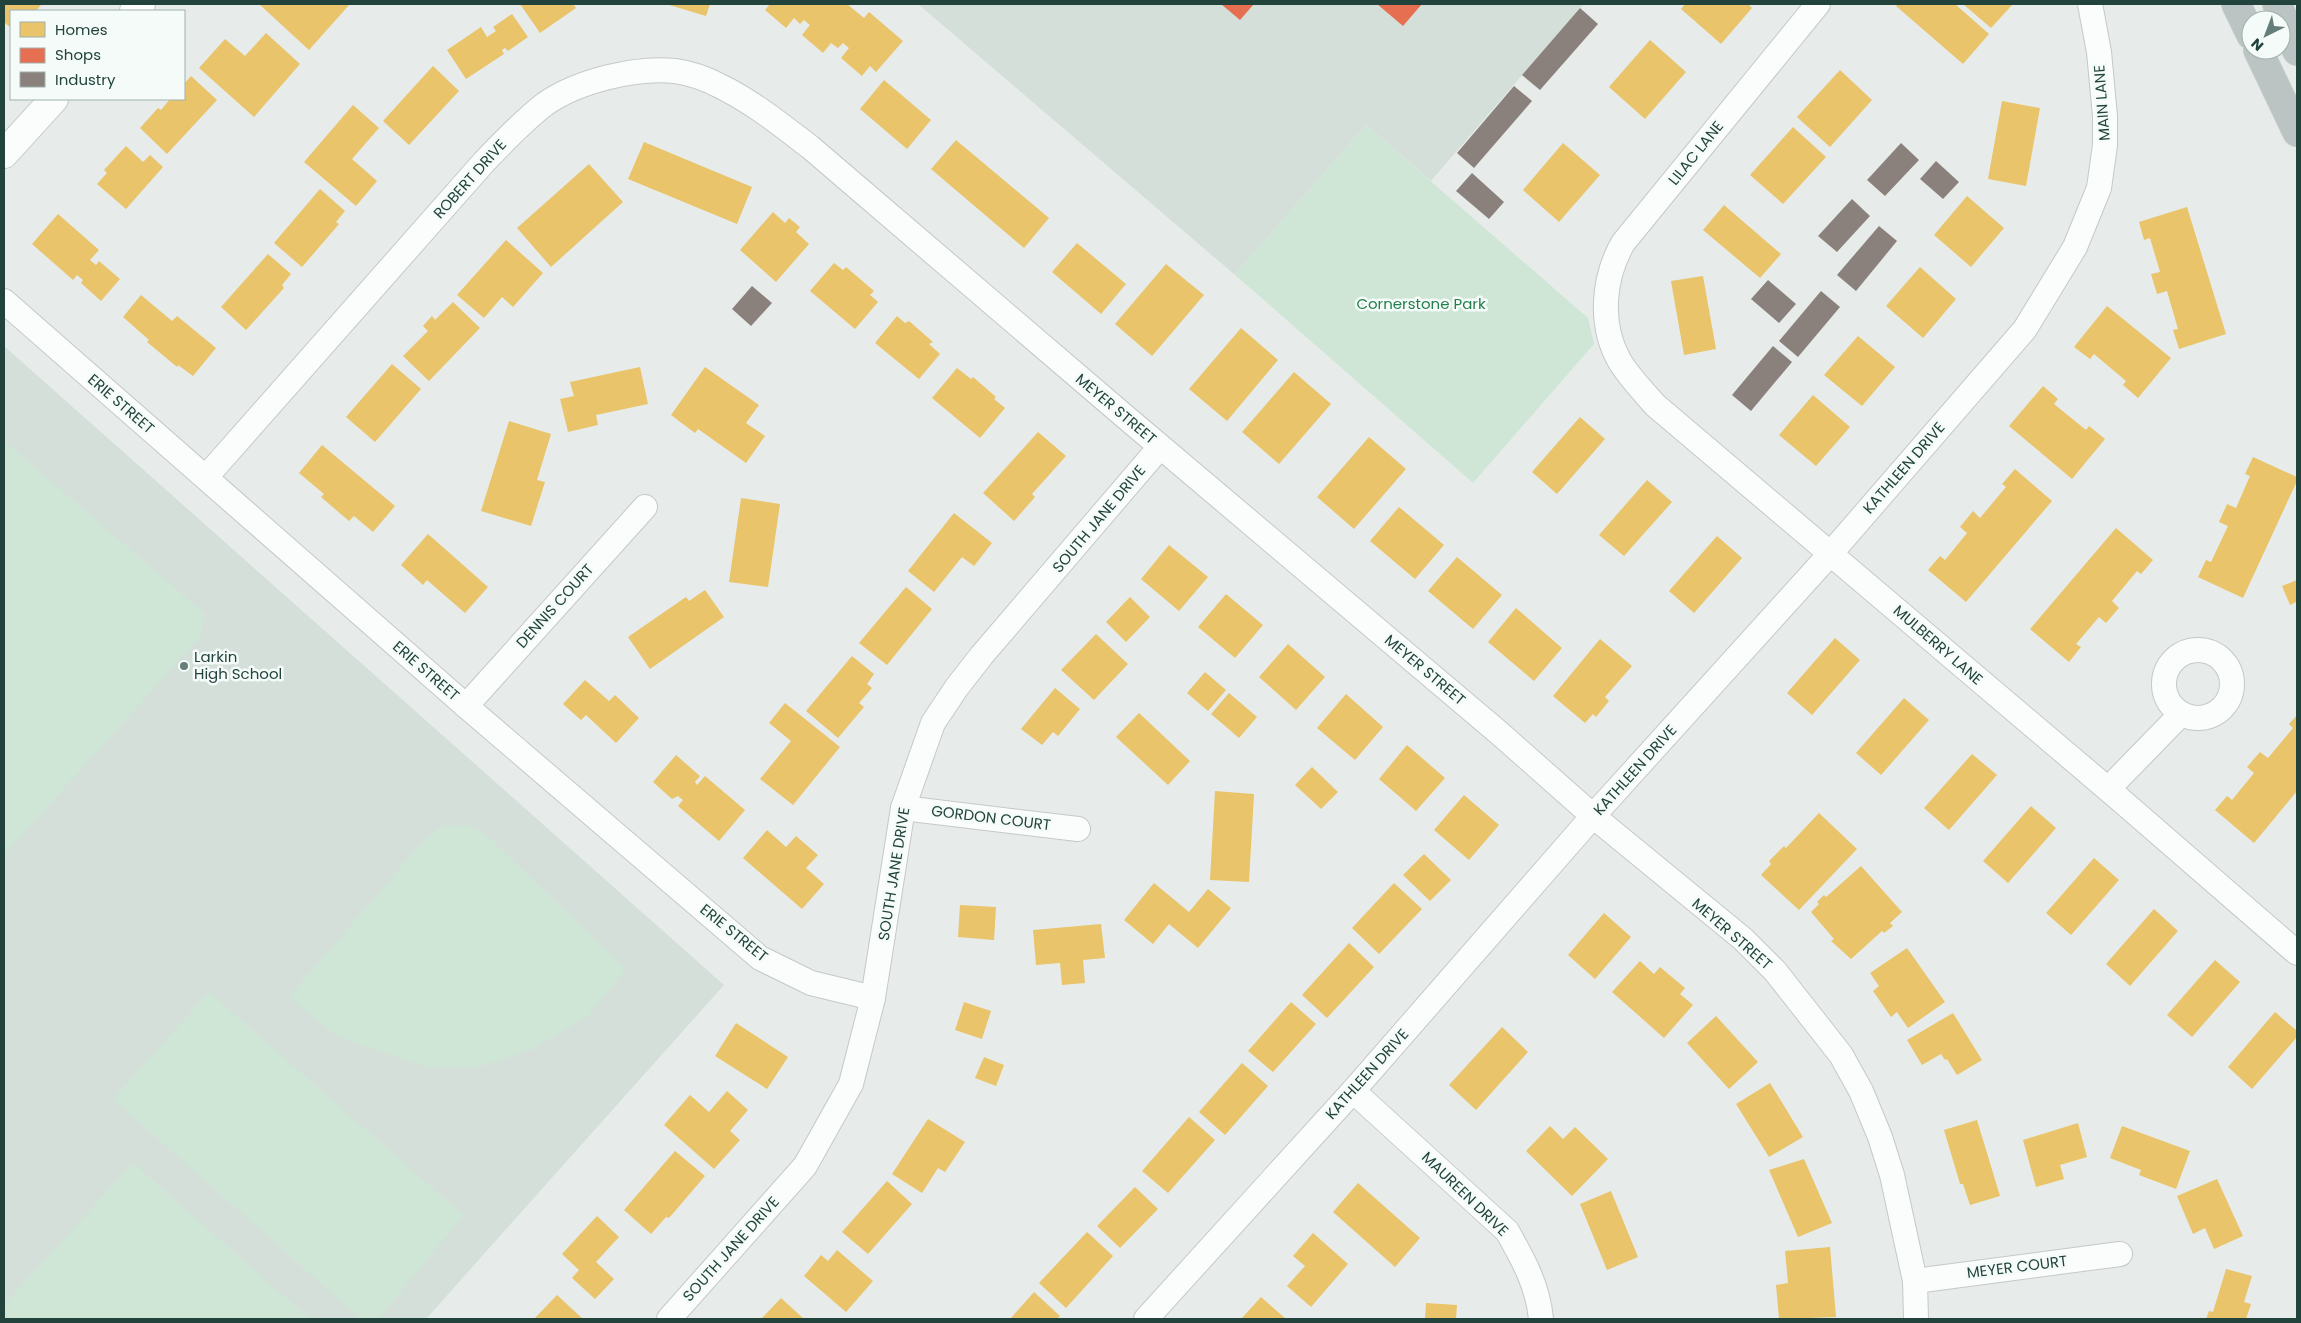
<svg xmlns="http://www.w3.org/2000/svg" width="2301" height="1323" font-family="Poppins,sans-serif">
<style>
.built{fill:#d4dfda}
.green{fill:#cfe6d7}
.homes{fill:#e9c46a}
.shops{fill:#e76f51}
.industry{fill:#8a817c}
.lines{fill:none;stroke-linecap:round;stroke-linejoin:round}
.street-casing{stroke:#c4c9c7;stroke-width:26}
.secondary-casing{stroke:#c2cac7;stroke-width:30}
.highway-casing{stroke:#c1cbc9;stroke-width:30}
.street{stroke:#fbfcfc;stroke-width:24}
.secondary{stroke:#fbfcfc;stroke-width:28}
.highway{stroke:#bbc4c3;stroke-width:28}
.poi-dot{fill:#667e79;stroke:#f5fbf8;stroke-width:2}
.labels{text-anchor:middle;stroke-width:5;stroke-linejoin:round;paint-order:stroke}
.street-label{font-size:15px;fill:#21433c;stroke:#f5fbf8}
.park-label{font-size:15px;fill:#267e4e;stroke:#f5fbf8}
.poi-label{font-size:15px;fill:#21433c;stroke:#f5fbf8;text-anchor:start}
</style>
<rect width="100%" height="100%" fill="#e7ecea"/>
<g class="built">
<path d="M918,4H1583L1431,181L1366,125L1235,275Z"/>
<path d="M4,346L724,985L426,1319H4Z"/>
</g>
<g class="green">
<path d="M1366,125L1588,318L1594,344L1473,483L1235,275Z"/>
<path d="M4,441L204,613L201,636L4,855Z"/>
<path d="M466,825L483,832L626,969L589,1015L533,1049L475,1068L426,1067L338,1037L289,997L418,847L441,826Z"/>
<path d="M209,992L463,1215L379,1319H361L113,1099Z"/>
<path d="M133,1163L310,1319H4V1305Z"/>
</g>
<g class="homes">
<path d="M4,4H39L41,5L36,11H11V28L4,22Z"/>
<path d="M259,4H350L309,50Z"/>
<path d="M520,4H573L576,8L540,33Z"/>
<path d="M666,4H710L706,16Z"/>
<path d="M770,4H847L864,18L869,12L903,41L876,72L870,66L862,76L841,58L849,48L843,43L838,48L831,43L823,53L802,35L810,25L804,20L800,24L794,18L786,28L765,10Z"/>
<path d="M1685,4H1748L1752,8L1721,44L1681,9Z"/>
<path d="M1898,4H1955L1989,34L1963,64L1896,6Z"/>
<path d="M1963,4H2013L1991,28Z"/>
<path d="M512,14L528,37L508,51L505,48L502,50L504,54L466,79L447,50L481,27L487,37L496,31L493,27Z"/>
<path d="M266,33L300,64L254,117L199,68L225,39L245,56Z"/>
<path d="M1650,40L1686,72L1645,119L1609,87Z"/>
<path d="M433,66L459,91L409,145L383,121Z"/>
<path d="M1840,70L1872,100L1830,147L1797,117Z"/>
<path d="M191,76L217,100L167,154L140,128L158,108L161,110L170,99H184V84Z"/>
<path d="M884,80L931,120L907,149L860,109Z"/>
<path d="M2002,101L2040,108L2026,186L1988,179Z"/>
<path d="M353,105L379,128L352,159L377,181L356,206L304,162Z"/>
<path d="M1793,127L1826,157L1783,204L1750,175Z"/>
<path d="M956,140L1049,218L1024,248L931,169Z"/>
<path d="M644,142L752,187L737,224L628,179Z"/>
<path d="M1563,143L1600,175L1559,222L1523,190Z"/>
<path d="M126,146L143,162L150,155L163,167L126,209L97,184L107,173L104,170Z"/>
<path d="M589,164L623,202L551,267L517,228Z"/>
<path d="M320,189L345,211L336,222L339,224L302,267L274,243Z"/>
<path d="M1967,196L2004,228L1971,267L1934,235Z"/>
<path d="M1724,205L1781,254L1760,278L1703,230Z"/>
<path d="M2187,207L2226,334L2179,349L2173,330L2178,329L2167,291L2157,294L2151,274L2160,272L2150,238L2144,240L2139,222Z"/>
<path d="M773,212L785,223L789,218L800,227L796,232L809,244L776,282L740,250Z"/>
<path d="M58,214L99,250L90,260L96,265L99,261L120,279L101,301L81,283L83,280L77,275L73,280L32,244Z"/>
<path d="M506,240L543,273L513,307L502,297L484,318L457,295Z"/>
<path d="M1077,243L1126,284L1101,314L1052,272Z"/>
<path d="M268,254L291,274L282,285L284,288L246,330L221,307Z"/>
<path d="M834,263L843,270L846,267L874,291L870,295L878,302L855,329L810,291Z"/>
<path d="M1166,264L1204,295L1152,356L1115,324Z"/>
<path d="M1920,267L1956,299L1923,338L1886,306Z"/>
<path d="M1703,276L1716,349L1684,355L1671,281Z"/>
<path d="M141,295L172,321L177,316L216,348L193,376L178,365L177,367L147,342L149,340L123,317Z"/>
<path d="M453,302L480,328L429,381L403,356L428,331L423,326L432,316L435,320Z"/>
<path d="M2107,306L2171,358L2138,398L2123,385L2126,381L2094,354L2090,359L2074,347Z"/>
<path d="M897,316L905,323L909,321L933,342L929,344L940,354L919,379L875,343Z"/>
<path d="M1241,328L1278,360L1227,421L1189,389Z"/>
<path d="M1858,336L1895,367L1862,406L1824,375Z"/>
<path d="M392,364L421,389L375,442L346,417Z"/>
<path d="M640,367L648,404L596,415L598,425L568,432L560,399L574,396L570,382Z"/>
<path d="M705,367L759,405L746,423L765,436L746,463L698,429L695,433L671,415Z"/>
<path d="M957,368L971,379L973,377L996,397L994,399L1005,408L980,438L932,398Z"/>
<path d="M1294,372L1331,404L1279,464L1242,432Z"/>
<path d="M2043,386L2058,399L2054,404L2086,430L2089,426L2105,439L2072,479L2009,426Z"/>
<path d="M1813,395L1850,427L1816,466L1779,435Z"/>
<path d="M1580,417L1605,439L1557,494L1532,472Z"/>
<path d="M509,421L551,434L537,480L545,482L531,526L481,511Z"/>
<path d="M1038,432L1066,456L1032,494L1035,497L1014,521L983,493Z"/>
<path d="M1369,437L1406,469L1354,529L1317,497Z"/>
<path d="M322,445L395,506L373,532L354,516L349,521L321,497L324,494L299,473Z"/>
<path d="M2253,457L2297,477V481L2243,598L2198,577L2206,560L2211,562L2228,526L2219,522L2227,504L2236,508L2250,476L2245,474Z"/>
<path d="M2015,469L2052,501L1966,602L1928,570L1940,556L1945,560L1967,533L1960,527L1973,511L1980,518L2006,487L2002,484Z"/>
<path d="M1647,480L1672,502L1624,556L1599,535Z"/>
<path d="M741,498L780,504L768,587L729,582Z"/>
<path d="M1399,507L1444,545L1415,579L1370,541Z"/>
<path d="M954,513L992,543L974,566L962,557L934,592L908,571Z"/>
<path d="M2116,528L2153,560L2141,574L2137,571L2112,601L2119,608L2106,623L2099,617L2076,644L2081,647L2069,662L2030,629Z"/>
<path d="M428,534L488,587L465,613L427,580L423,585L401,565Z"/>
<path d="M1717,536L1742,558L1694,613L1669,591Z"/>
<path d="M1169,545L1208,577L1179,611L1141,579Z"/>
<path d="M1457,557L1502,595L1473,629L1428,591Z"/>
<path d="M2297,580V606L2296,602L2290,605L2282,586Z"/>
<path d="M906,587L932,609L887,665L859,643Z"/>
<path d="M705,590L724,617L650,669L628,637L686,597L689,601Z"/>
<path d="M1226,594L1263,625L1235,658L1198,627Z"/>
<path d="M1130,597L1150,617L1126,642L1106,622Z"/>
<path d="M1516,608L1562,648L1534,681L1488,642Z"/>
<path d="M1096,634L1128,664L1094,700L1061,670Z"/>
<path d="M1835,638L1860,660L1812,715L1787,693Z"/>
<path d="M1600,639L1632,666L1605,697L1609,701L1596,717L1593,714L1585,723L1553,696Z"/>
<path d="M1288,644L1325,677L1296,710L1259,677Z"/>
<path d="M852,656L874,674L867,684L872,688L859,703L864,707L838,738L806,711Z"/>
<path d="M1205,672L1226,690L1208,711L1187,693Z"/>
<path d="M585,680L609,701L615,695L639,718L616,743L586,715L581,720L563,704Z"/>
<path d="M1055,688L1080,709L1058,736L1053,732L1042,745L1021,729Z"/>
<path d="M1229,693L1257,717L1239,738L1211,714Z"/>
<path d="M1346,694L1383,727L1355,760L1317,728Z"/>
<path d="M1904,698L1929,720L1881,775L1856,753Z"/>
<path d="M785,703L840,747L793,805L760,779L791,741L769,723Z"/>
<path d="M1139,713L1190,761L1168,785L1116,737Z"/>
<path d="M2297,715V791L2254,843L2215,810L2227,796L2232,800L2254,773L2247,767L2260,752L2268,758L2293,728L2289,724Z"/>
<path d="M1407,745L1445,778L1416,811L1379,779Z"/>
<path d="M1972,754L1997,775L1949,830L1924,808Z"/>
<path d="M676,755L700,776L695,782L697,785L705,776L745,810L719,841L678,806L683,800L678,796L672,799L653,782Z"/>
<path d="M1312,767L1338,792L1321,809L1295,785Z"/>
<path d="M1215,791L1254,794L1249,882L1210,880Z"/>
<path d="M1464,795L1499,825L1469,860L1434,830Z"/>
<path d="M2031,806L2056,828L2008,883L1983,861Z"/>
<path d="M1819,813L1857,849L1799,910L1761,875L1771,864L1769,861L1784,846L1786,848Z"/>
<path d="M767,830L786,847L796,836L818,855L806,868L824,884L802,909L743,858Z"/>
<path d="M1424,854L1451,880L1430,901L1403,875Z"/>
<path d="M2094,858L2119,880L2071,935L2046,913Z"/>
<path d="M1861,866L1902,912L1890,923L1893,926L1884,933L1882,931L1851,959L1831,941L1834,939L1811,912L1819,904L1817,902L1824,895L1826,897Z"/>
<path d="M1154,883L1189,912L1208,889L1231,908L1198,948L1169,924L1153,944L1124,920Z"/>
<path d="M1394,883L1422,909L1379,954L1352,928Z"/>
<path d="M960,905L996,907L994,940L958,937Z"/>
<path d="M2154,909L2178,931L2130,986L2106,964Z"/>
<path d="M1604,913L1631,937L1595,979L1568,955Z"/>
<path d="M1101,924L1105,958L1083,960L1085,983L1062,985L1060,963L1036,965L1033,930Z"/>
<path d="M1349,943L1374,967L1327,1018L1302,995Z"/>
<path d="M1907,948L1945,1002L1908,1028L1897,1012L1891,1017L1873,991L1879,986L1870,973Z"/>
<path d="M2215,960L2240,982L2192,1037L2167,1015Z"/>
<path d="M1640,961L1654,974L1660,967L1685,988L1680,994L1693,1005L1664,1038L1612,992Z"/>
<path d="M964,1002L991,1011L982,1039L955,1030Z"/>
<path d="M1291,1002L1316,1024L1273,1072L1248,1051Z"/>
<path d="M2275,1012L2297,1031V1037L2252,1089L2228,1067Z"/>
<path d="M1953,1013L1982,1060L1957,1075L1947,1059L1945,1060L1941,1054L1922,1065L1907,1040Z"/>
<path d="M1716,1016L1758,1062L1729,1089L1687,1043Z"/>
<path d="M736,1023L788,1057L767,1089L715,1056Z"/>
<path d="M1502,1027L1528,1052L1476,1110L1449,1085Z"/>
<path d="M984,1057L1004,1065L996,1086L975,1078Z"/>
<path d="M1242,1063L1268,1086L1225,1135L1199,1112Z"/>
<path d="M1770,1083L1803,1137L1769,1157L1736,1104Z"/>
<path d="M727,1091L748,1110L730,1131L740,1140L714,1169L664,1125L690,1095L709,1112Z"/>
<path d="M1189,1117L1215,1140L1168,1193L1142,1171Z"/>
<path d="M928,1119L965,1142L945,1172L938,1168L922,1193L892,1174Z"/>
<path d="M1977,1120L2000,1196L1970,1205L1963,1184H1960L1944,1130Z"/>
<path d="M2078,1123L2087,1157L2060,1165L2064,1179L2036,1187L2023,1140Z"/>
<path d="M1550,1126L1563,1139L1575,1127L1608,1159L1572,1196L1526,1151Z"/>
<path d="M2122,1126L2190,1151L2176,1189L2139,1175L2141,1170L2110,1158Z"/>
<path d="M675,1151L705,1176L669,1218L666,1217L651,1234L624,1210Z"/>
<path d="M1804,1159L1832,1223L1798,1237L1769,1170Z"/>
<path d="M2217,1179L2243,1236L2214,1249L2205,1228L2193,1234L2177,1196Z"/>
<path d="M887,1181L912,1204L868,1254L842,1232Z"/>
<path d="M1358,1183L1420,1238L1395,1267L1333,1212Z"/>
<path d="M1135,1187L1158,1209L1120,1248L1097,1226Z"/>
<path d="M1611,1191L1638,1257L1607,1270L1580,1204Z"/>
<path d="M597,1216L619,1237L596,1262L614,1279L595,1299L572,1278L579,1270L562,1254Z"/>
<path d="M1087,1232L1113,1256L1066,1308L1039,1283Z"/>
<path d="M1313,1233L1348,1264L1311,1307L1287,1286L1305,1266L1293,1256Z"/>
<path d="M1830,1247L1836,1317L1779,1319L1776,1285L1788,1283L1785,1251Z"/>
<path d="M837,1250L873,1281L846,1312L804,1276L821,1255L828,1261Z"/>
<path d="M2226,1269L2252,1276L2244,1302L2251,1304L2246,1319H2206L2209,1311L2213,1312Z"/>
<path d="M1034,1292L1060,1316L1057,1319H1010Z"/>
<path d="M557,1295L583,1319H534Z"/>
<path d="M1261,1297L1286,1319H1241Z"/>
<path d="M781,1298L804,1319H761Z"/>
<path d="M1426,1303L1457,1305L1456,1319H1425Z"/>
</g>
<g class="shops">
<path d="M1221,4H1254L1240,20Z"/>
<path d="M1377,4H1422L1403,26Z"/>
</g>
<g class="industry">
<path d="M1580,8L1598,24L1540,90L1522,75Z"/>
<path d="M1514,86L1532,101L1474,168L1457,153Z"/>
<path d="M1901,143L1919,160L1885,196L1867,180Z"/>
<path d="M1936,161L1959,182L1943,199L1920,179Z"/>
<path d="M1472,173L1504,202L1489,219L1456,191Z"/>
<path d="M1852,199L1870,216L1837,252L1818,236Z"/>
<path d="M1879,226L1897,241L1856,291L1837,275Z"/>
<path d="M1768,280L1796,304L1779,323L1751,299Z"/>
<path d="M752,286L772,303L751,326L732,309Z"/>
<path d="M1821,291L1840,307L1798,357L1779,341Z"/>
<path d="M1773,346L1792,362L1751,411L1732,395Z"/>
</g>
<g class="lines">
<defs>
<g id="street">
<path d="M1818,4L1623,243C1603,278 1599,324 1619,360C1628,376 1643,391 1655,405L2116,796L2297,953"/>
<path d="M4,301L466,706L760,958L811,983L873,998"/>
<path d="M206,477L484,162C503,142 523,121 545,104C578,81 635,67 675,71C690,73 709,80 722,87C754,103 781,125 810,147L1129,420L1498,732L1593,816L1743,939L1775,971L1841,1055L1861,1091L1880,1137L1892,1175L1915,1281L1916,1319"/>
<circle cx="2198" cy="684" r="34"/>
<path d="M466,706L645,507"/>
<path d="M2108,789L2181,714"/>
<path d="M903,808L1078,829"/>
<path d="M1353,1091L1507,1231C1523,1259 1538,1286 1541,1319"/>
<path d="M1915,1281L2120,1254"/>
<path d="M669,1319L805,1166L851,1084L873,998L903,808L933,723L957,687L982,655L1160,447"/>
<path d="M1146,1319L1353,1091L1593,816L1831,553L2025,329L2075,247L2099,188L2105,145V116L2099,52L2090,4"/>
</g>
<g id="secondary">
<path d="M134,11L141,4"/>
<path d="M4,154L54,99"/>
</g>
<g id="highway">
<path d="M2236,4L2251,35"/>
<path d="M2277,4L2297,51"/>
<path d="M2258,50L2297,132"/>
</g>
</defs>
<use href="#street" class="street-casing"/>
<use href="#secondary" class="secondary-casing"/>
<use href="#highway" class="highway-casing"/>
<use href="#street" class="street"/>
<use href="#secondary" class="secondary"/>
<use href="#highway" class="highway"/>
</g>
<circle class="poi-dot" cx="184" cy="666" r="5"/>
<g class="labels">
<g class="street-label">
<text transform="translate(2102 103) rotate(-94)" y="5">MAIN LANE</text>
<text transform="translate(1696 153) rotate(-51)" y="5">LILAC LANE</text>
<text transform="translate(470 179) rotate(-48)" y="5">ROBERT DRIVE</text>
<text transform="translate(121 404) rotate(41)" y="5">ERIE STREET</text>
<text transform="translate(1116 409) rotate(40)" y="5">MEYER STREET</text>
<text transform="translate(1904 468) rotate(-49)" y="5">KATHLEEN DRIVE</text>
<text transform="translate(1099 519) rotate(-50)" y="5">SOUTH JANE DRIVE</text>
<text transform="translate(555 606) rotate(-48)" y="5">DENNIS COURT</text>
<text transform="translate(1938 645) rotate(41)" y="5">MULBERRY LANE</text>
<text transform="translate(1425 670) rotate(40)" y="5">MEYER STREET</text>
<text transform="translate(426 671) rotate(41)" y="5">ERIE STREET</text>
<text transform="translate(1635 770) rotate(-48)" y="5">KATHLEEN DRIVE</text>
<text transform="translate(991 818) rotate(7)" y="5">GORDON COURT</text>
<text transform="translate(894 874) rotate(-81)" y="5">SOUTH JANE DRIVE</text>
<text transform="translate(734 933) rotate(39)" y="5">ERIE STREET</text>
<text transform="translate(1732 934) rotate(41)" y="5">MEYER STREET</text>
<text transform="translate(1367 1074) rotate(-48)" y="5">KATHLEEN DRIVE</text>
<text transform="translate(1465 1194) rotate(44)" y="5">MAUREEN DRIVE</text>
<text transform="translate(731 1249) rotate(-48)" y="5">SOUTH JANE DRIVE</text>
<text transform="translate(2017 1267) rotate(-7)" y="5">MEYER COURT</text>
</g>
<g class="park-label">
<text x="1421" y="309">Cornerstone Park</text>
</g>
<g class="poi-label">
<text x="194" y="662">Larkin<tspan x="194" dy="17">High School</tspan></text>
</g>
</g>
<rect width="2301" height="1323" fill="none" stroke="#21433c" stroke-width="10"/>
<rect x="10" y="10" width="175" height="90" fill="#f5fbf8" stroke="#a0b1ad"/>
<rect x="20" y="22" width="25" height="15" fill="#e9c46a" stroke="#a0b1ad"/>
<text x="55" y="35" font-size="15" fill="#21433c">Homes</text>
<rect x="20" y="48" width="25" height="15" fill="#e76f51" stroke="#a0b1ad"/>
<text x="55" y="60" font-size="15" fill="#21433c">Shops</text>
<rect x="20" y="72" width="25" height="15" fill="#8a817c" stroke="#a0b1ad"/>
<text x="55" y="85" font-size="15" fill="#21433c">Industry</text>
<g transform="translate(2266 35) rotate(222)"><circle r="24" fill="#f5fbf8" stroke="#a0b1ad"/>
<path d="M0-4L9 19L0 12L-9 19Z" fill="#667e79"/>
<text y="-8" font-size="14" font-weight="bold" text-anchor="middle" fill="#21433c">N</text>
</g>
</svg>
